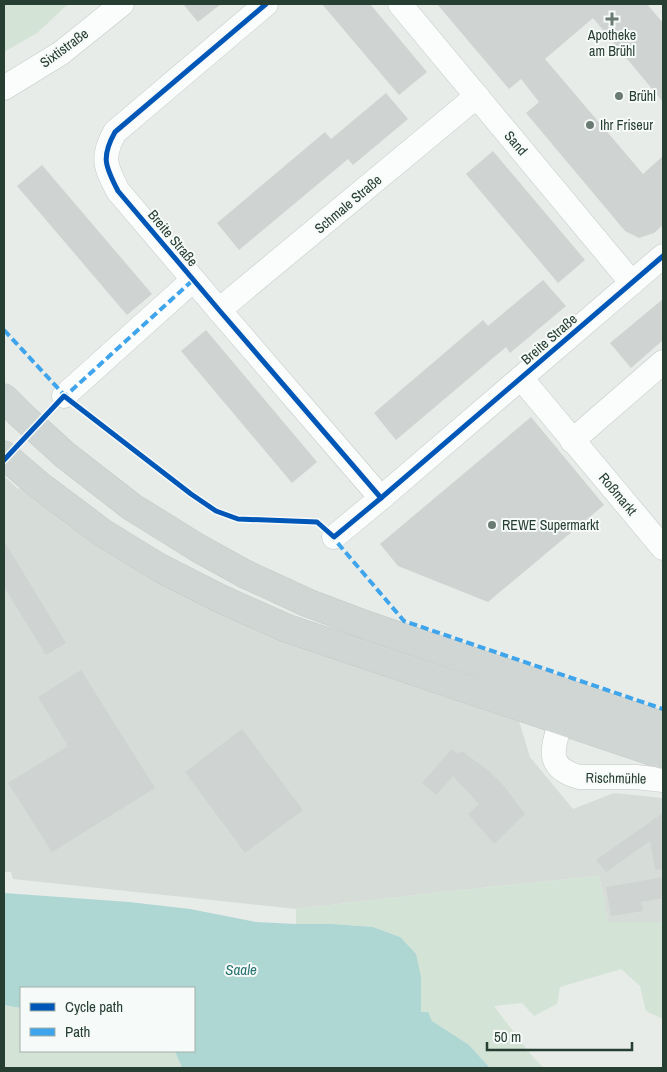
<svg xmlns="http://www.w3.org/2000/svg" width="667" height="1072" font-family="'Archivo Narrow',sans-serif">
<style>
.built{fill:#d6ddd9}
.green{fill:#d3e3d5}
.water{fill:#aed6d3}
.building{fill:#cfd3d1}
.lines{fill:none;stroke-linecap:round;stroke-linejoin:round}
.minor-casing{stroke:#c4c9c6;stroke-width:25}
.major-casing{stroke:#c3cac6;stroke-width:29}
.minor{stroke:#fbfcfc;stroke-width:24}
.major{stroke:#d0d6d3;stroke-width:28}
.quiet{stroke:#3ea4eb;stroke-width:4;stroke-dasharray:8 4;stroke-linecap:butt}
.cycleway-casing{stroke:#f6faf8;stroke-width:8}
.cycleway{stroke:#0057b8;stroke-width:5}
.poi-dot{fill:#6a7b73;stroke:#f6faf8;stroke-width:2}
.labels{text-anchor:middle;stroke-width:4;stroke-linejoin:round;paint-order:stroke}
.poi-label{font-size:14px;fill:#273e33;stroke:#f6faf8;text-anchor:start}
.street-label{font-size:14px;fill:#273e33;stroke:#f6faf8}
.water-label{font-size:15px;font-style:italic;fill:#277473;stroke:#f6faf8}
</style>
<rect width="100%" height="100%" fill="#e7ece9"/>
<path class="built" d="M4,476L18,489L23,483L333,657L519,721L530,757L573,809L614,793L663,798V922H608L599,876L442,892L296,909L13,879L11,872H4Z"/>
<g class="green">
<path d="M4,4H68L37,33L4,52Z"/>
<path d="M599,876L608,922H663V1019L646,1011L640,986L621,969L560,987L557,1004L534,1016L522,1003L494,1006L532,1056L544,1068H490L469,1045L432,1021L427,1012H421V1004L400,937L373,927L332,924H296V909L442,892Z"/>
<path d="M4,1005L21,1008V1051H175L182,1068H4Z"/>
</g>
<path class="water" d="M4,893L129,902L190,909L256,922L296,924H332L373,927L400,937L416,954L421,977V1012H428L432,1021L469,1045L490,1068H182L175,1051H194V988H21V1008L4,1005Z"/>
<g class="building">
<path d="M183,4H221L198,22Z"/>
<path d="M322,4H370L427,72L399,95Z"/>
<path d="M437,4H647L663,23V102L593,18L545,59L643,174L663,156V225L654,233L639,238L625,231L526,113L539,102L521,79L509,89Z"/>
<path d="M386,93L408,119L353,165L348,159L239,250L217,223L325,132L331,139Z"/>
<path d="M493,151L585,260L558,283L466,174Z"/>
<path d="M42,165L152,294L127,315L17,186Z"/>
<path d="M543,280L566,306L510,353L506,347L396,440L374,413L483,320L488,326Z"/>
<path d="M663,299V340L631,368L610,343Z"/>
<path d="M206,330L317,462L292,483L181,351Z"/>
<path d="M531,417L604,505L488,602L398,566L380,544Z"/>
<path d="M4,541L66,643L46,655L4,587Z"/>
<path d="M81,670L155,788L52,852L8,783L68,746L38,697Z"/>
<path d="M242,729L303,810L245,853L185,772Z"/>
<path d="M452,749L458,754L462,751L489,771L504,786L525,814L494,844L468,814L479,804L453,776L436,795L422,783Z"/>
<path d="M663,813V869L655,870L650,841L606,872L596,860Z"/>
<path d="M663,877V898L641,902L643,911L611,916L606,887Z"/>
</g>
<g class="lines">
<defs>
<g id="minor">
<path d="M266,4L115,132C101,157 105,166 118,191L219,310L381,498"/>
<path d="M400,4L632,283"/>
<path d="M4,88L61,53L122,4"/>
<path d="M219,310L477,96"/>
<path d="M521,378L663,548"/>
<path d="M64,396L193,280"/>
<path d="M572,441L663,362"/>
<path d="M334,537L381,498L663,256"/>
<path d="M561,720C553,748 544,767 579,777H636L663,780"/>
</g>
<g id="major">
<path d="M4,398L21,415L65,455L132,507L198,548L245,574L308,603L369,626L663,726"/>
<path d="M4,455L39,485L103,533L160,568L219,598L286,628L663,755"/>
</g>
</defs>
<use href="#minor" class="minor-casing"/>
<use href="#major" class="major-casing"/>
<use href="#minor" class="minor"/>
<use href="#major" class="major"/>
<g class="quiet">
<path d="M4,330L67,398"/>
<path d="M62,399L193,280"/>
<path d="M330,534L404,621L663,709"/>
</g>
<defs>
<g id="cycleway">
<path d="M266,4L115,132C101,157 105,166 118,191L219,310L381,498"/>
<path d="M4,460L64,396L191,494L216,511L238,519L317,522L334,537L381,498L663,256"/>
</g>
</defs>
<use href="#cycleway" class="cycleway-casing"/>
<use href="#cycleway" class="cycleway"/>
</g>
<g class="poi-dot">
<path d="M609.5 11.5h5v5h5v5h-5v5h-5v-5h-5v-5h5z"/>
<circle cx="619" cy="96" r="5"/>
<circle cx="590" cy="125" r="5"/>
<circle cx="492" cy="525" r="5"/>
</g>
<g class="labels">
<g class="poi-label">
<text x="612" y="40" text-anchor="middle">Apotheke<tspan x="612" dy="16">am Brühl</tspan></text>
<text x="629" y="101">Brühl</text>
<text x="600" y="130">Ihr Friseur</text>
<text x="502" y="530">REWE Supermarkt</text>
</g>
<g class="street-label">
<text transform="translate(64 48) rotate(-36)" y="5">Sixtistraße</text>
<text transform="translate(516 143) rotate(50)" y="5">Sand</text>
<text transform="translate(348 204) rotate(-40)" y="5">Schmale Straße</text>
<text transform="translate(173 238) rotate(50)" y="5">Breite Straße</text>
<text transform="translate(549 339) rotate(-41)" y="5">Breite Straße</text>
<text transform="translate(618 494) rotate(50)" y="5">Roßmarkt</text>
<text transform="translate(616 778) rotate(1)" y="5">Rischmühle</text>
</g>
<g class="water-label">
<text x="241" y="975">Saale</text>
</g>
</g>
<rect width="667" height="1072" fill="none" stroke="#273e33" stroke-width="10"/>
<rect x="20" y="987" width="175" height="65" fill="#f6faf8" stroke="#a3afa9"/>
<rect x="30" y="1003" width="25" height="8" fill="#0057b8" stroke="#a3afa9"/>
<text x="65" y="1012" font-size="15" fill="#273e33">Cycle path</text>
<rect x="30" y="1028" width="25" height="8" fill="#3ea4eb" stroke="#a3afa9"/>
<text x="65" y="1037" font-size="15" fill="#273e33">Path</text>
<path d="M487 1042v8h145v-8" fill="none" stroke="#273e33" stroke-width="2.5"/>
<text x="494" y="1042" font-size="15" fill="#273e33" stroke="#f6faf8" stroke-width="4" paint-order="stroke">50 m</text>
</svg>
